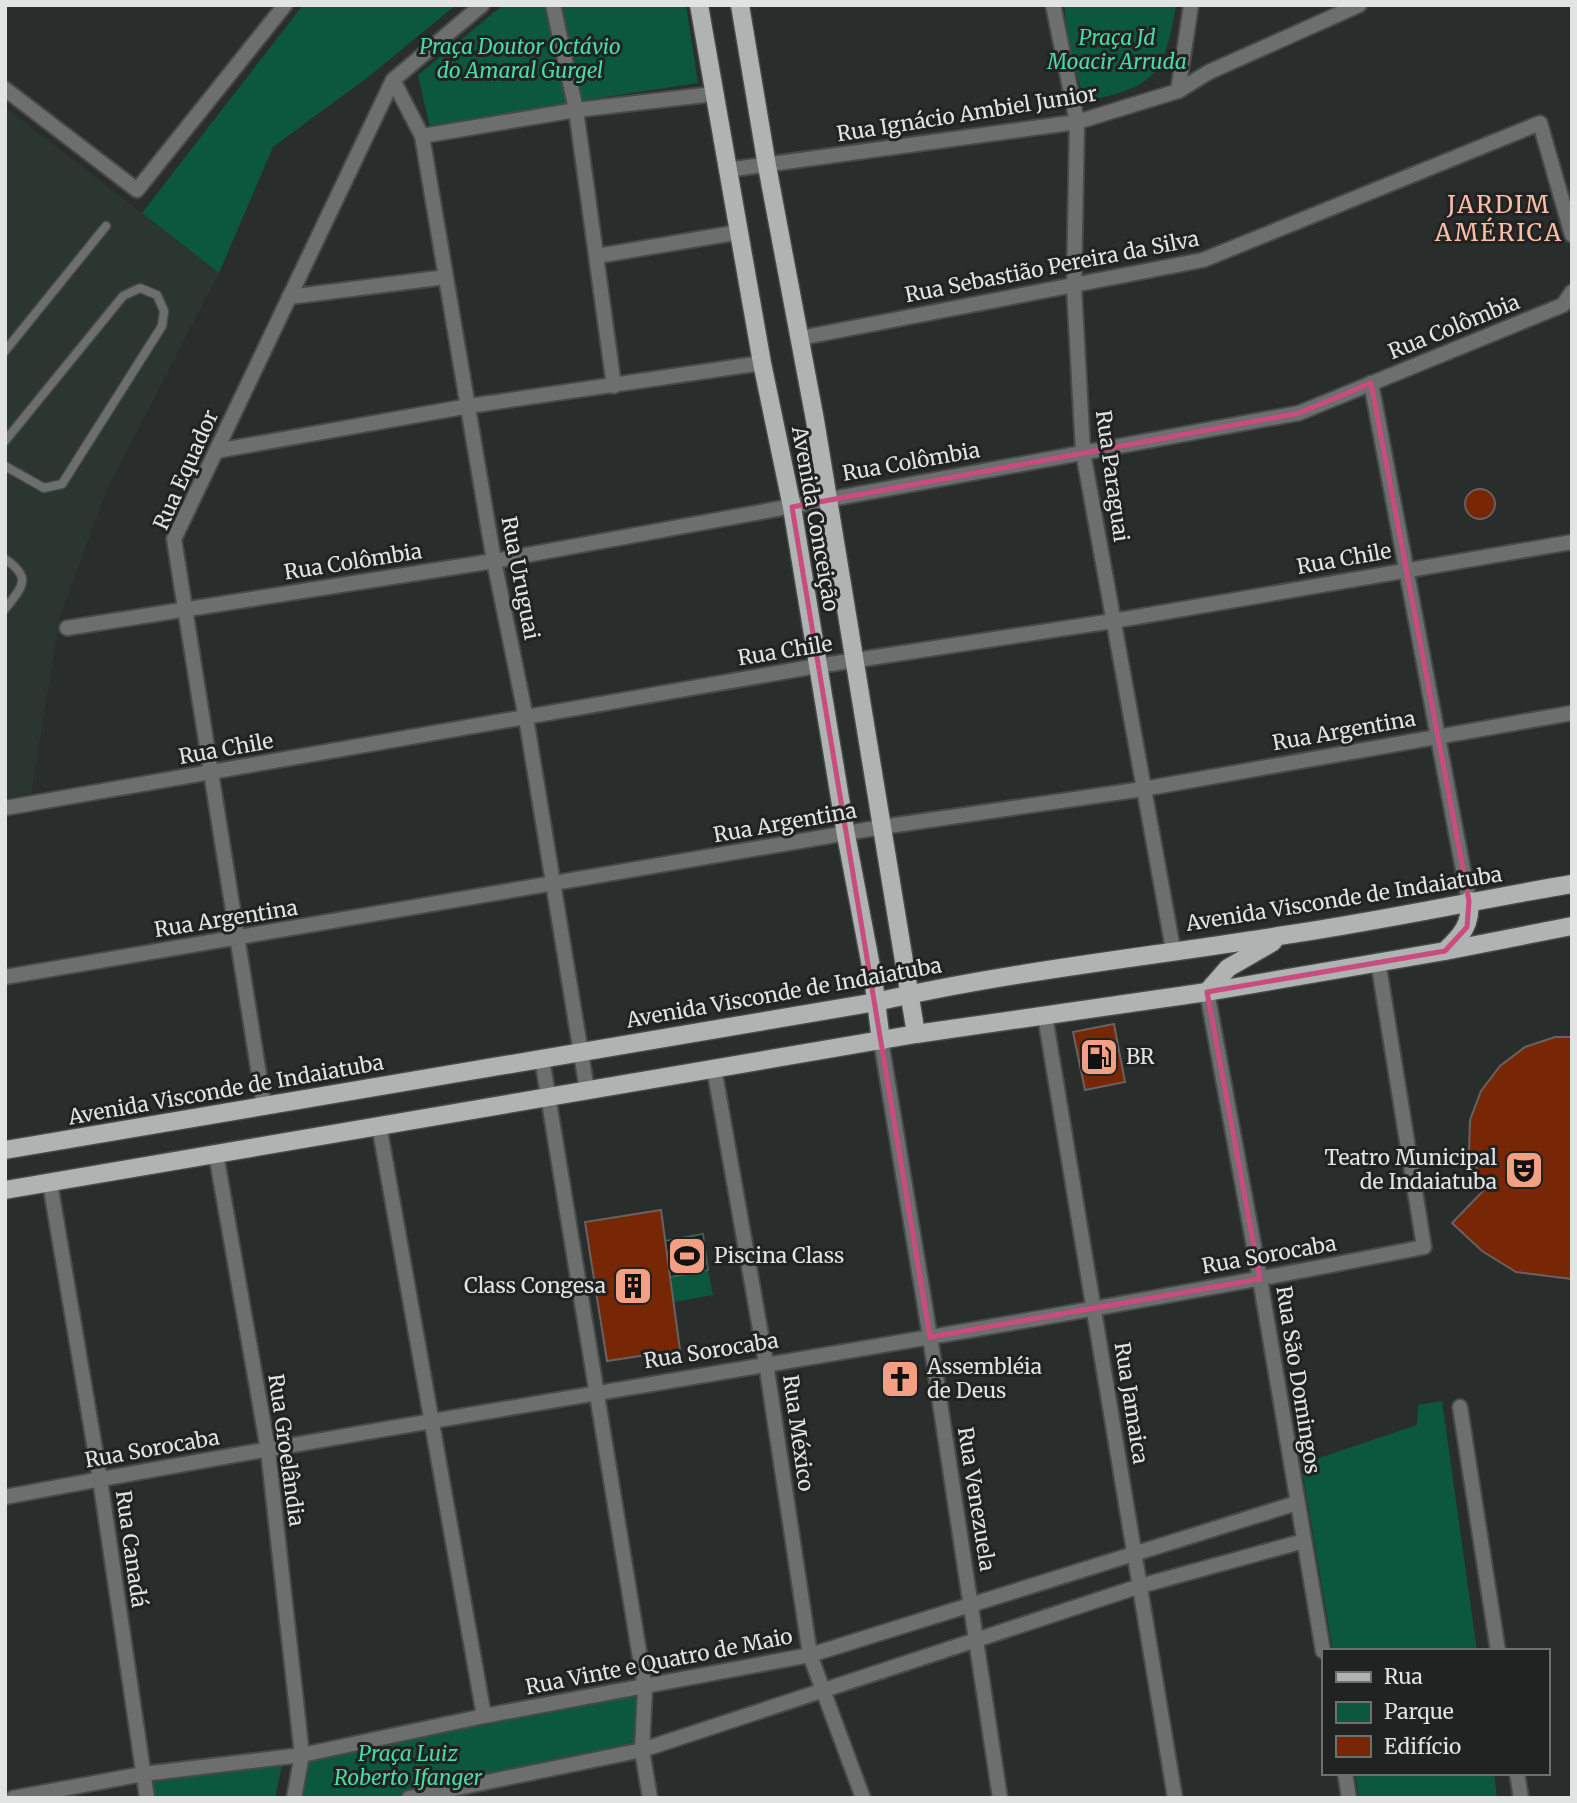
<svg xmlns="http://www.w3.org/2000/svg" width="1577" height="1803" font-family="Merriweather,serif">
<style>
.built{fill:#2b3631}
.green{fill:#0c583e}
.water{fill:#002114;stroke:#445c52;stroke-width:2}
.building{fill:#772705;stroke:#676261;stroke-width:2}
.lines{fill:none;stroke-linecap:round;stroke-linejoin:round}
.service-casing{stroke:#464a48;stroke-width:11}
.minor-casing{stroke:#464a48;stroke-width:18}
.tertiary-casing{stroke:#464a48;stroke-width:18}
.primary-casing{stroke:#464a48;stroke-width:21}
.service{stroke:#6d6f6e;stroke-width:8}
.minor{stroke:#6d6f6e;stroke-width:14}
.tertiary{stroke:#6d6f6e;stroke-width:14}
.primary{stroke:#afb3b1;stroke-width:18}
.marked{fill:none;stroke:#ca4b7d;stroke-width:5;stroke-linejoin:round}
.labels{text-anchor:middle;stroke-width:6;stroke-linejoin:round;paint-order:stroke}
.park-label{font-size:21px;font-style:italic;fill:#48dda5;stroke:#202321}
.street-label{font-size:21px;fill:#e1e4e2;stroke:#202321}
.poi-label{font-size:21px;fill:#e1e4e2;stroke:#202321;text-anchor:start}
.quarter-label{font-size:24px;letter-spacing:2px;fill:#fcbca6;stroke:#202321}
</style>
<rect width="100%" height="100%" fill="#292d2b"/>
<path class="built" d="M5,107L219,273L107,489L60,617L31,793L5,798Z"/>
<g class="green">
<path d="M303,5H456L368,77L273,147L219,273L142,213Z"/>
<path d="M503,5H686L698,83L572,102L430,128L418,75Z"/>
<path d="M1064,5H1176C1164,75 1155,88 1084,101L1068,42Z"/>
<path d="M708,1270L713,1295L674,1302L671,1277Z"/>
<path d="M1442,1401L1477,1651H1333L1301,1464L1417,1425L1418,1405Z"/>
<path d="M645,1688L642,1750L409,1798H294L302,1755Z"/>
<path d="M284,1755L275,1798H147L143,1774Z"/>
<path d="M1355,1773H1494L1497,1798H1359Z"/>
</g>
<path class="water" d="M703,1234L708,1270L670,1277L665,1241Z"/>
<g class="building">
<circle cx="1480" cy="504" r="15"/>
<path d="M1114,1024L1125,1082L1085,1090L1073,1032Z"/>
<path d="M1555,1037H1572V1279L1516,1272L1482,1251L1452,1223L1485,1189L1469,1151L1470,1120L1481,1091L1500,1066L1525,1047Z"/>
<path d="M661,1210L680,1350L607,1361L585,1222Z"/>
<path d="M909,1362L912,1393L891,1397L888,1365Z"/>
</g>
<g class="lines">
<defs>
<g id="service">
<path d="M5,351L106,226"/>
<path d="M5,441L123,296L140,288L157,295L164,311L162,326L62,484L44,488L5,466"/>
<path d="M5,559C33,578 22,587 5,609"/>
</g>
<g id="minor">
<path d="M553,5L576,110L614,386"/>
<path d="M1053,5L1077,122L1074,287L1083,452L1173,949"/>
<path d="M393,80L422,136L494,561L526,718L587,1090"/>
<path d="M5,89L137,190L285,5"/>
<path d="M1178,91L1191,5"/>
<path d="M422,136L576,110L713,94"/>
<path d="M727,170L1077,122L1178,91L1209,72L1359,5"/>
<path d="M597,256L740,232"/>
<path d="M289,297L446,277"/>
<path d="M800,338L1203,260L1540,123L1572,235"/>
<path d="M1371,383L1469,901"/>
<path d="M216,451L469,406L762,363"/>
<path d="M67,628L494,561L1299,413L1563,305L1572,292"/>
<path d="M5,808L817,666L1113,621L1572,542"/>
<path d="M5,977L882,827L1143,789L1572,713"/>
<path d="M1207,992L1260,1279L1323,1651"/>
<path d="M1045,1016L1175,1798"/>
<path d="M881,1041L930,1337L1000,1798"/>
<path d="M542,1059L645,1688L642,1750L650,1798"/>
<path d="M714,1068L766,1363L810,1655L863,1798"/>
<path d="M264,1106L174,539L393,80L482,5"/>
<path d="M379,1125L484,1716"/>
<path d="M50,1183L100,1479L147,1798"/>
<path d="M1460,1407L1498,1651"/>
<path d="M5,1497C477,1408 953,1340 1424,1247L1378,961"/>
<path d="M1345,1773L1349,1798"/>
<path d="M1517,1773L1521,1798"/>
<path d="M13,1798L143,1774L302,1755L484,1716L810,1655L1297,1503"/>
<path d="M409,1798L642,1750L1140,1586L1304,1541"/>
</g>
<path id="tertiary" d="M216,1154L268,1450L302,1755L294,1798"/>
<g id="primary">
<path d="M699,5L762,363L792,507L846,835L873,977L881,1041"/>
<path d="M740,5L767,166L815,420L916,1034"/>
<path d="M1445,951C1461,936 1472,924 1469,901"/>
<path d="M1207,992L1228,968L1273,942"/>
<path d="M5,1150L876,1002C1011,971 1148,957 1285,935C1381,921 1476,900 1572,884"/>
<path d="M5,1190L916,1034L1207,992L1445,951L1572,926"/>
</g>
</defs>
<use href="#service" class="service-casing"/>
<use href="#minor" class="minor-casing"/>
<use href="#tertiary" class="tertiary-casing"/>
<use href="#primary" class="primary-casing"/>
<use href="#service" class="service"/>
<use href="#minor" class="minor"/>
<use href="#tertiary" class="tertiary"/>
<use href="#primary" class="primary"/>
</g>
<path class="marked" d="M1371,383L1469,901L1467,927L1445,951L1207,992L1260,1279L930,1337L792,507L1299,413Z"/>
<defs>
<symbol id="fuel-square" viewBox="-11 -11 22 22"><rect x="-9" y="-9" width="18" height="18" rx="4" fill="#f39f83" stroke="#202321"/><path d="M-5.5-6h7V0h2V4h1.3V-2.5L3-4.5l.8-.8L6-3V5H2.5V1h-1V6h-7ZM-4.2-4.7v3.2H.2V-4.7Z" fill="#111"/></symbol>
<symbol id="theatre-square" viewBox="-11 -11 22 22"><rect x="-9" y="-9" width="18" height="18" rx="4" fill="#f39f83" stroke="#202321"/><path d="M-5-5.5Q0-4 5-5.5V0Q5 5 0 6Q-5 5-5 0ZM-3.3-2.5H-1v1.5H-3.3ZM1-2.5H3.3v1.5H1ZM-2.8 1Q0 5.5 2.8 1Z" fill="#111"/></symbol>
<symbol id="stadium-square" viewBox="-11 -11 22 22"><rect x="-9" y="-9" width="18" height="18" rx="4" fill="#f39f83" stroke="#202321"/><path d="M0-5a6.5 5 0 1 0 0 10a6.5 5 0 1 0 0-10ZM-3.5-1.8h7v3.6h-7Z" fill="#111"/></symbol>
<symbol id="building-square" viewBox="-11 -11 22 22"><rect x="-9" y="-9" width="18" height="18" rx="4" fill="#f39f83" stroke="#202321"/><path d="M-4-6H4V6H1V3H-1V6H-4ZM-2.5-4.3h1.7v1.8h-1.7ZM.8-4.3h1.7v1.8H.8ZM-2.5-1h1.7V.8h-1.7ZM.8-1h1.7V.8H.8Z" fill="#111"/></symbol>
<symbol id="church-square" viewBox="-11 -11 22 22"><rect x="-9" y="-9" width="18" height="18" rx="4" fill="#f39f83" stroke="#202321"/><path d="M-1.2-6h2.4v3.5h3.3v2.4h-3.3V6h-2.4V-.1h-3.3v-2.4h3.3Z" fill="#111"/></symbol>
</defs>
<g fill-rule="evenodd">
<use href="#fuel-square" x="1077" y="1035" width="44" height="44"/>
<use href="#theatre-square" x="1502" y="1148" width="44" height="44"/>
<use href="#stadium-square" x="665" y="1234" width="44" height="44"/>
<use href="#building-square" x="611" y="1264" width="44" height="44"/>
<use href="#church-square" x="878" y="1357" width="44" height="44"/>
</g>
<g class="labels">
<g class="park-label">
<text x="1117" y="45">Praça Jd<tspan x="1117" dy="24">Moacir Arruda</tspan></text>
<text x="520" y="54">Praça Doutor Octávio<tspan x="520" dy="24">do Amaral Gurgel</tspan></text>
<text x="408" y="1761">Praça Luiz<tspan x="408" dy="24">Roberto Ifanger</tspan></text>
</g>
<g class="street-label">
<text transform="translate(967 114) rotate(-9)" y="7">Rua Ignácio Ambiel Junior</text>
<text transform="translate(1052 267) rotate(-11)" y="7">Rua Sebastião Pereira da Silva</text>
<text transform="translate(1454 327) rotate(-22)" y="7">Rua Colômbia</text>
<text transform="translate(911 462) rotate(-10)" y="7">Rua Colômbia</text>
<text transform="translate(186 470) rotate(-66)" y="7">Rua Equador</text>
<text transform="translate(1112 476) rotate(82)" y="7">Rua Paraguai</text>
<text transform="translate(815 519) rotate(80)" y="7">Avenida Conceição</text>
<text transform="translate(1344 559) rotate(-10)" y="7">Rua Chile</text>
<text transform="translate(353 562) rotate(-9)" y="7">Rua Colômbia</text>
<text transform="translate(520 578) rotate(79)" y="7">Rua Uruguai</text>
<text transform="translate(785 651) rotate(-9)" y="7">Rua Chile</text>
<text transform="translate(1344 731) rotate(-10)" y="7">Rua Argentina</text>
<text transform="translate(226 749) rotate(-10)" y="7">Rua Chile</text>
<text transform="translate(785 823) rotate(-10)" y="7">Rua Argentina</text>
<text transform="translate(1344 899) rotate(-9)" y="7">Avenida Visconde de Indaiatuba</text>
<text transform="translate(226 919) rotate(-9)" y="7">Rua Argentina</text>
<text transform="translate(784 993) rotate(-10)" y="7">Avenida Visconde de Indaiatuba</text>
<text transform="translate(226 1090) rotate(-10)" y="7">Avenida Visconde de Indaiatuba</text>
<text transform="translate(1269 1255) rotate(-10)" y="7">Rua Sorocaba</text>
<text transform="translate(711 1351) rotate(-9)" y="7">Rua Sorocaba</text>
<text transform="translate(1298 1380) rotate(81)" y="7">Rua São Domingos</text>
<text transform="translate(1131 1403) rotate(81)" y="7">Rua Jamaica</text>
<text transform="translate(798 1433) rotate(82)" y="7">Rua México</text>
<text transform="translate(152 1449) rotate(-10)" y="7">Rua Sorocaba</text>
<text transform="translate(286 1450) rotate(82)" y="7">Rua Groelândia</text>
<text transform="translate(976 1499) rotate(81)" y="7">Rua Venezuela</text>
<text transform="translate(131 1549) rotate(82)" y="7">Rua Canadá</text>
<text transform="translate(659 1662) rotate(-11)" y="7">Rua Vinte e Quatro de Maio</text>
</g>
<g class="poi-label">
<text x="1126" y="1064">BR</text>
<text x="1497" y="1165" text-anchor="end">Teatro Municipal<tspan x="1497" dy="24">de Indaiatuba</tspan></text>
<text x="714" y="1263">Piscina Class</text>
<text x="606" y="1293" text-anchor="end">Class Congesa</text>
<text x="927" y="1374">Assembléia<tspan x="927" dy="24">de Deus</tspan></text>
</g>
<g class="quarter-label">
<text x="1499" y="213">JARDIM<tspan x="1499" dy="28">AMÉRICA</tspan></text>
</g>
</g>
<rect width="1577" height="1803" fill="none" stroke="#e1e4e2" stroke-width="14"/>
<rect x="1322" y="1649" width="228" height="126" fill="#202321" stroke="#6d706e" stroke-width="2"/>
<rect x="1336" y="1672" width="35" height="10" fill="#afb3b1" stroke="#6d706e" stroke-width="2"/>
<text x="1384" y="1684" font-size="21" fill="#e1e4e2">Rua</text>
<rect x="1336" y="1702" width="35" height="21" fill="#0c583e" stroke="#6d706e" stroke-width="2"/>
<text x="1384" y="1719" font-size="21" fill="#e1e4e2">Parque</text>
<rect x="1336" y="1736" width="35" height="21" fill="#772705" stroke="#6d706e" stroke-width="2"/>
<text x="1384" y="1754" font-size="21" fill="#e1e4e2">Edifício</text>
</svg>
